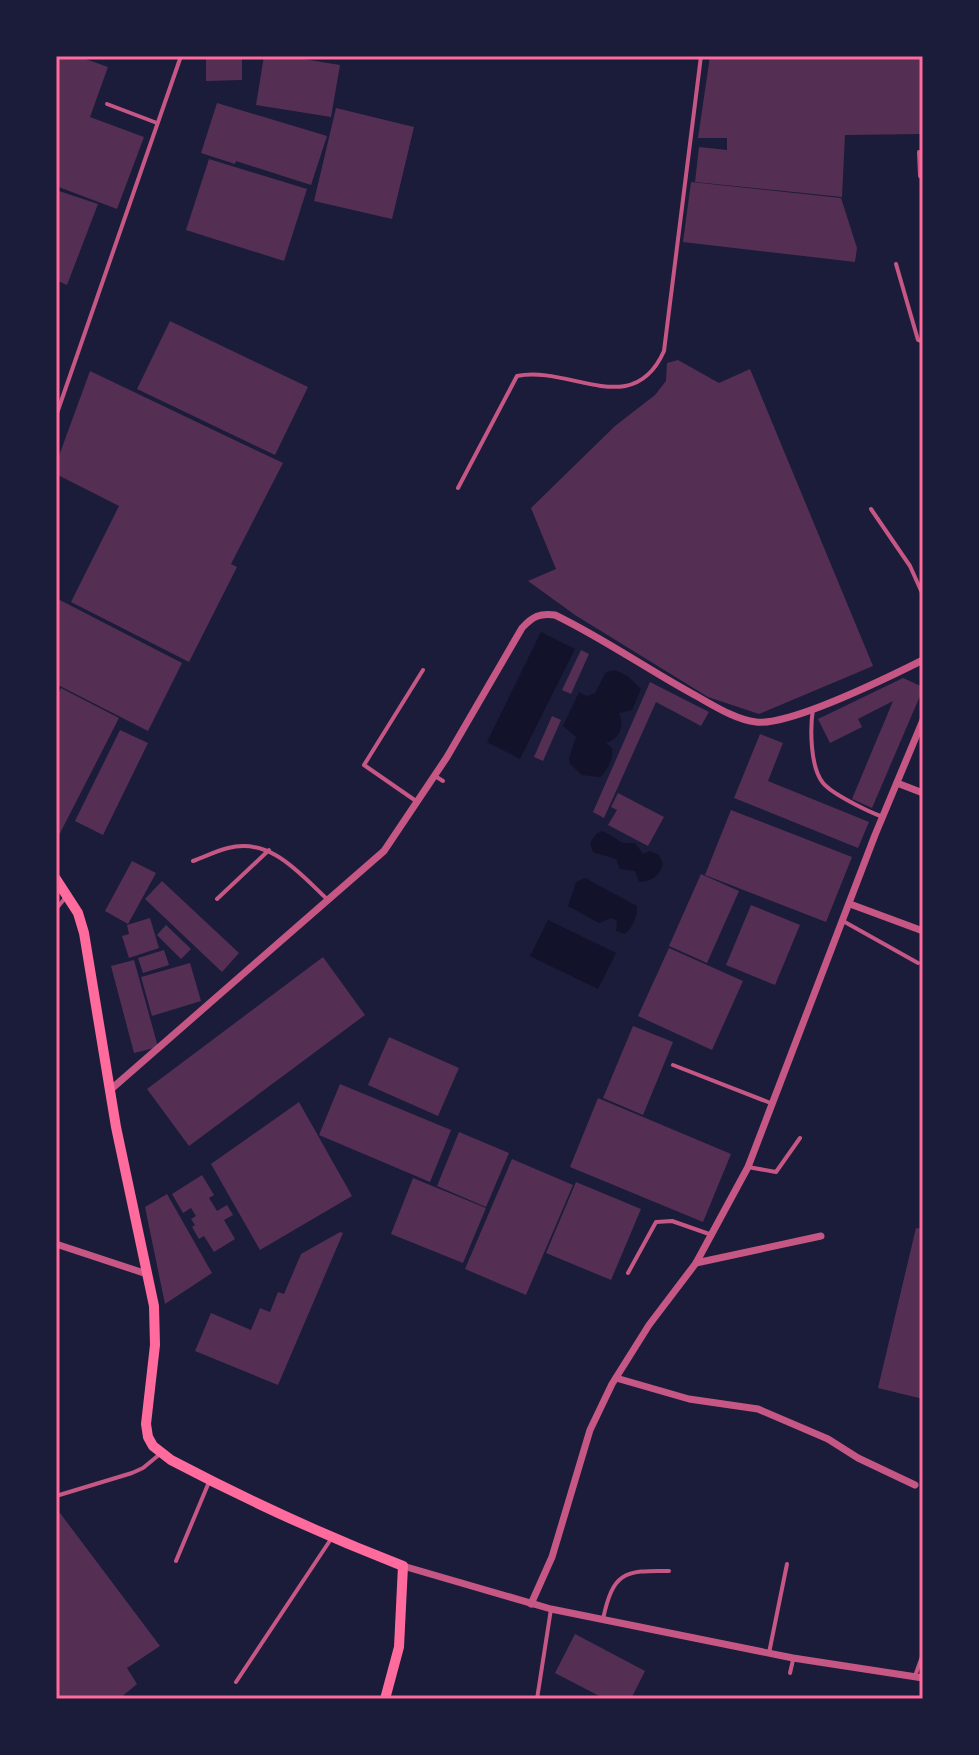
<svg xmlns="http://www.w3.org/2000/svg" width="979" height="1755" font-family="Quicksand,sans-serif">
<style>
.water{fill:#12122b}
.building{fill:#542f53}
.lines{fill:none;stroke-linecap:round;stroke-linejoin:round}
.service{stroke:#c65784;stroke-width:4}
.minor{stroke:#c65784;stroke-width:7}
.secondary{stroke:#ff6b9d;stroke-width:10}
.neatline{fill:none;stroke:#ff6b9d;stroke-width:3}
</style>
<rect width="100%" height="100%" fill="#1b1b3a"/>
<g class="water">
<path d="M541,632L575,649L520,759L487,742Z"/>
<path d="M615,670L629,677L641,689L632,710L619,713C625,726 620,739 606,743L612,748C614,757 607,772 600,777L582,775L570,764L569,758L576,737L563,726L579,692L587,696L595,693L606,672Z"/>
<path d="M603,831L623,843H635L643,854L650,851L659,855L663,864C659,877 652,881 639,882L635,871L620,869L616,859L593,852L590,843L596,834Z"/>
<path d="M585,878L637,906C638,915 632,929 625,934L616,931L617,921L612,918L599,923L568,906L576,882Z"/>
<path d="M548,920L616,953L598,989L530,956Z"/>
</g>
<g class="building">
<path d="M56,56H77L108,67L90,117L144,137L117,209L56,186Z"/>
<path d="M206,56H242V80L206,81Z"/>
<path d="M264,56H285L340,65L331,117L256,105Z"/>
<path d="M710,56H923V134L845,135L842,197L695,182L699,147L727,150V138H698Z"/>
<path d="M217,103L327,136L311,185L236,161L235,164L201,153Z"/>
<path d="M336,108L414,127L392,219L314,201Z"/>
<path d="M209,159L307,189L284,261L186,230Z"/>
<path d="M691,182L841,198L857,248L855,262L683,242Z"/>
<path d="M56,190L98,204L67,285L56,280Z"/>
<path d="M170,321L308,387L275,455L137,389Z"/>
<path d="M678,360L719,383L750,369L873,666L759,714L708,697L575,615L528,581L556,569L531,508L615,426L655,395L666,381L667,363Z"/>
<path d="M90,371L283,463L231,564L237,567L189,662L71,602L119,506L56,474V464Z"/>
<path d="M56,598L182,663L148,731L56,684Z"/>
<path d="M581,650L589,654L571,694L562,690Z"/>
<path d="M903,678L923,687V689L872,808L852,799L893,701L858,719L862,727L830,743L818,719Z"/>
<path d="M650,682L709,712L701,726L656,702L604,818L593,812Z"/>
<path d="M61,688L119,718L56,841V699Z"/>
<path d="M552,716L561,720L543,761L534,757Z"/>
<path d="M120,730L148,743L103,835L75,821Z"/>
<path d="M760,734L783,743L768,781L869,822L858,848L734,798Z"/>
<path d="M618,793L664,817L648,846L608,825L617,810L611,807Z"/>
<path d="M731,810L852,857L826,922L705,875Z"/>
<path d="M132,861L156,873L128,924L105,911Z"/>
<path d="M701,874L739,891L707,963L669,946Z"/>
<path d="M162,881L239,953L222,972L145,899Z"/>
<path d="M751,905L800,925L775,985L726,965Z"/>
<path d="M150,918L159,948L129,958L122,936L129,934L127,925Z"/>
<path d="M166,925L191,949L181,959L157,935Z"/>
<path d="M669,948L743,981L712,1050L638,1016Z"/>
<path d="M164,950L169,965L143,973L138,958Z"/>
<path d="M323,957L365,1015L189,1146L147,1089Z"/>
<path d="M134,960L158,1047L134,1053L111,966Z"/>
<path d="M190,963L201,1001L152,1016L141,977Z"/>
<path d="M633,1026L673,1042L643,1115L603,1098Z"/>
<path d="M389,1037L459,1068L438,1116L368,1085Z"/>
<path d="M340,1084L451,1130L430,1182L319,1135Z"/>
<path d="M598,1098L731,1154L703,1222L570,1167Z"/>
<path d="M299,1102L352,1196L260,1250L211,1164Z"/>
<path d="M459,1132L509,1153L486,1207L437,1186Z"/>
<path d="M512,1159L573,1185L526,1295L465,1269Z"/>
<path d="M202,1175L214,1195L209,1198L217,1211L227,1205L233,1215L224,1220L235,1239L214,1252L204,1236L199,1239L192,1227L195,1225L191,1219L196,1216L191,1208L183,1213L172,1194Z"/>
<path d="M413,1178L486,1208L463,1263L391,1234Z"/>
<path d="M576,1182L641,1209L611,1280L546,1253Z"/>
<path d="M167,1194L212,1273L165,1304L145,1207Z"/>
<path d="M916,1228L923,1229V1399L878,1388Z"/>
<path d="M340,1232L343,1233L278,1385L195,1351L211,1313L251,1330L260,1308L270,1312L278,1292L284,1294L301,1254Z"/>
<path d="M60,1513L160,1646L127,1668L137,1684L119,1699H56V1516Z"/>
<path d="M575,1634L645,1671L631,1699H605L555,1673Z"/>
</g>
<g class="lines">
<g class="service">
<path d="M107,104L157,123"/>
<path d="M919,152L920,176L923,179"/>
<path d="M896,264L918,340L923,342"/>
<path d="M56,416L181,56"/>
<path d="M458,488L517,376C570,365 633,421 664,351L701,56"/>
<path d="M871,509L910,566L923,595"/>
<path d="M813,709C810,728 810,767 823,783C832,794 869,812 883,817"/>
<path d="M435,776L443,781"/>
<path d="M416,801L364,765L423,670"/>
<path d="M193,861C204,857 216,851 228,848C271,837 300,874 328,900"/>
<path d="M217,899L269,850"/>
<path d="M56,909L66,897"/>
<path d="M843,921L918,963"/>
<path d="M673,1065L773,1104"/>
<path d="M748,1167L776,1172L800,1138"/>
<path d="M628,1273L656,1222L672,1221L712,1235"/>
<path d="M56,1496L132,1473L143,1468L160,1454"/>
<path d="M176,1561L209,1482"/>
<path d="M603,1619C613,1573 623,1570 669,1571"/>
<path d="M769,1653L787,1564"/>
<path d="M790,1673L793,1660"/>
<path d="M915,1676L923,1654"/>
<path d="M236,1682L331,1539"/>
<path d="M537,1699L551,1609"/>
</g>
<g class="minor">
<path d="M897,783L923,793"/>
<path d="M850,904L923,931"/>
<path d="M109,1091L384,851L447,757L522,628C533,616 540,613 555,615C605,639 651,672 700,698C716,707 737,720 756,722C790,726 889,677 923,660"/>
<path d="M56,1244L147,1274"/>
<path d="M696,1263L821,1236"/>
<path d="M616,1378L689,1399L758,1409L828,1439L858,1458L915,1485"/>
<path d="M403,1566L551,1609L793,1658L923,1678"/>
<path d="M531,1604L552,1557L590,1430L612,1384L649,1325L696,1263L748,1167L875,835L923,720"/>
</g>
<path class="secondary" d="M56,879L78,913L84,933L116,1127L154,1306L155,1345L146,1424L148,1437L153,1446L171,1460C247,1500 323,1535 403,1566L399,1647L385,1699"/>
</g>
<rect width="979" height="1755" fill="none" stroke="#1b1b3a" stroke-width="116"/>
<rect x="58" y="58" width="863" height="1639" class="neatline"/>
</svg>
